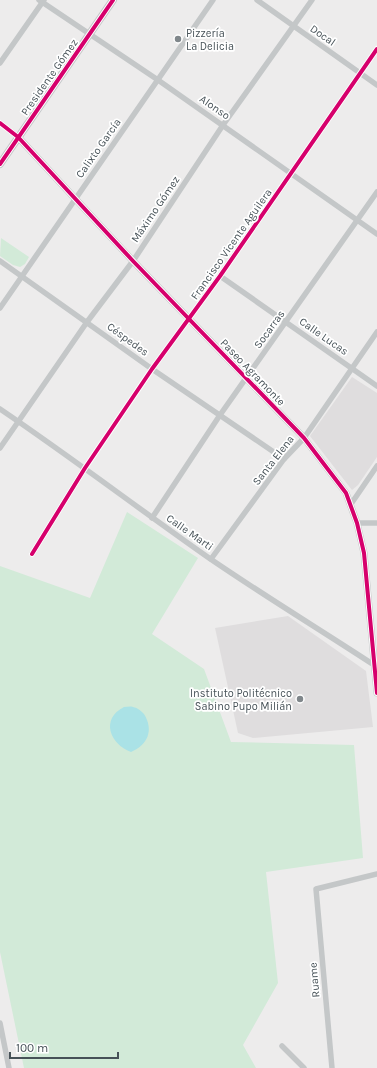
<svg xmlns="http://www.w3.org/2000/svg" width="377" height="1068" font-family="Karla,sans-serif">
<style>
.education{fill:#dfddde}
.green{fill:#d2ead8}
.water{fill:#aae2e6}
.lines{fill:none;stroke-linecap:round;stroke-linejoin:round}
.minor{stroke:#c4c7c8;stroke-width:5.5}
.tertiary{stroke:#c4c7c8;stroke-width:7}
.secondary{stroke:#c5c7c9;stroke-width:8}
.cycleway-casing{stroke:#fff;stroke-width:6}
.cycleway{stroke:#d6006c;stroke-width:4}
.poi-dot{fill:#80878b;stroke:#fff;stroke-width:1.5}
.labels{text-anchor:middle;stroke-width:3.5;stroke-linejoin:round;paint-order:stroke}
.poi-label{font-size:11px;fill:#465157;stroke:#fff;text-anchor:start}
.street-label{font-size:11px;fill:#465157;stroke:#fff}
</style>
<rect width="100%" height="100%" fill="#edecec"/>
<g class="education">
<path d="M352,377L377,393V457L358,485L352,490L310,436Z"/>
<path d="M288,616L366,671L373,727L253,738L238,733L215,628Z"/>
</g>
<g class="green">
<path d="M1,238L29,257L25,264L20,267L13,265L0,256Z"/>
<path d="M127,512L198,558L152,634L204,669L231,742L354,745L363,858L266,872L278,983L243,1045L256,1068H24L0,952V566L90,598Z"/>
</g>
<path class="water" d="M124,707C127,707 130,706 133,707C138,708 141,711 144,714C154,730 148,745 131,752C110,744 100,719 124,707Z"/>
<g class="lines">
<g class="minor">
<path d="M39,0L158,80L377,234"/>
<path d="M257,0L377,85"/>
<path d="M0,63L44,0"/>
<path d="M0,123L18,137"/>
<path d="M0,261L152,369L284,459"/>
<path d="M220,276L377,386"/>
<path d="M0,308L213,0"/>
<path d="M0,409C71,457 139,509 209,558C263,595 319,629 374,665"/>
<path d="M0,448L87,322L133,261L223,125L312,0"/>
<path d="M351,504L377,466"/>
<path d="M152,518L220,415L377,192"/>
<path d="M357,523H377"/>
<path d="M32,554L85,468L152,369L220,276L377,49"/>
<path d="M211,559L284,459L304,438L377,332"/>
<path d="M0,1023L9,1068"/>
<path d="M282,1046L304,1068"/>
<path d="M332,1068L316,889L377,874"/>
</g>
<path class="tertiary" d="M18,137L133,261L304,438L346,493L357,523L364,553L377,693"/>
<path class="secondary" d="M0,164L113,0"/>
<defs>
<g id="cycleway">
<path d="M0,123L18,137L133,261L304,438L346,493L357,523L364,553L377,693"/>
<path d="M0,164L113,0"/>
<path d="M32,554L85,468L152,369L220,276L377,49"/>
</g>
</defs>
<use href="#cycleway" class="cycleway-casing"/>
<use href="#cycleway" class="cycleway"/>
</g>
<g class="poi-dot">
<circle cx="178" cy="39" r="4"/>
<circle cx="300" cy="699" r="4"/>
</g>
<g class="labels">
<g class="poi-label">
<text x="186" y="37">Pizzería<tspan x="186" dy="13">La Delicia</tspan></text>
<text x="292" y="697" text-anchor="end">Instituto Politécnico<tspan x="292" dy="13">Sabino Pupo Milián</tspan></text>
</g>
<g class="street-label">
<text transform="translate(323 35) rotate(35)" y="4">Docal</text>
<text transform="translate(49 77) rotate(-55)" y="4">Presidente Gómez</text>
<text transform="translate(215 107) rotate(35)" y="4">Alonso</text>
<text transform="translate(98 148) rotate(-55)" y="4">Calixto García</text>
<text transform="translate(155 209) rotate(-56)" y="4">Máximo Gómez</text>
<text transform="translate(231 244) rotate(-55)" y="4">Francisco Vicente Aguilera</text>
<text transform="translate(269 329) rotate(-54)" y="4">Socarras</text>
<text transform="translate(324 336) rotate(35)" y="4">Calle Lucas</text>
<text transform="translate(128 339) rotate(36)" y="4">Céspedes</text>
<text transform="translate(253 372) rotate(46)" y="4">Paseo Agramonte</text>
<text transform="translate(273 460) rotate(-52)" y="4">Santa Elena</text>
<text transform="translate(190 532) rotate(35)" y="4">Calle Marti</text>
<text transform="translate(314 980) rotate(-95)" y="4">Ruame</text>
</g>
</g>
<path d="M10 1052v6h108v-6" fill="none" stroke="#465157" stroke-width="2"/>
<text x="16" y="1052" font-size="12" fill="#465157" stroke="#ffffff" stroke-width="3" paint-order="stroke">100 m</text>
</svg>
